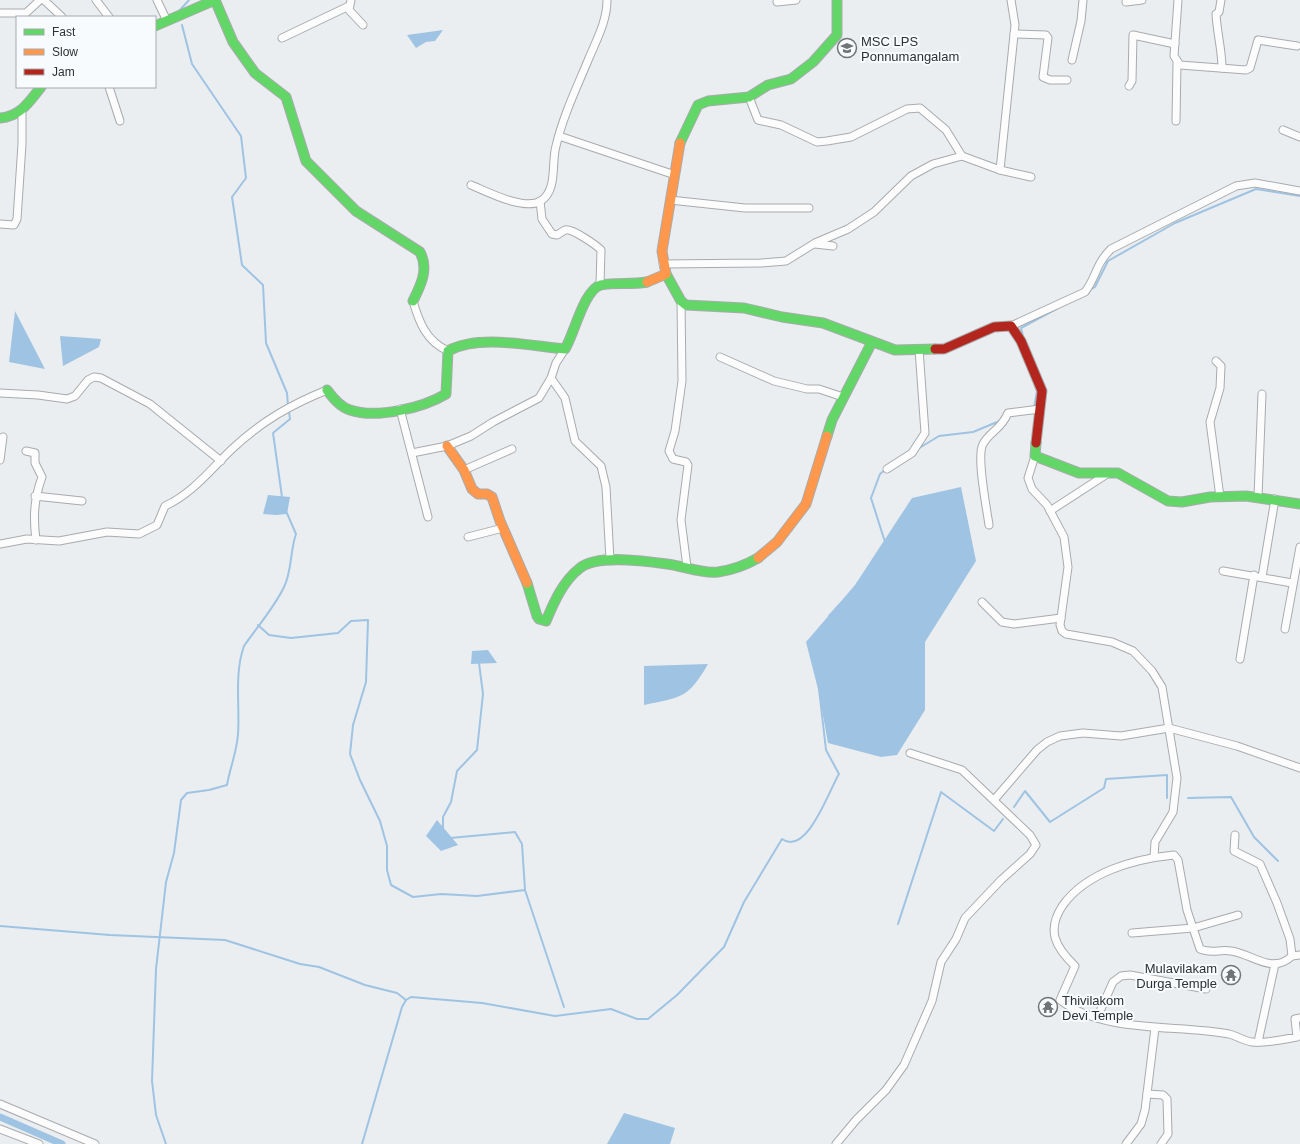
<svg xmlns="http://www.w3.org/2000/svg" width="1300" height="1144" font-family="Arial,sans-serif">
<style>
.water{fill:#9fc3e3}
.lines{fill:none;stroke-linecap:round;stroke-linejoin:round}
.stream{stroke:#9fc3e3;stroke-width:2}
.canal{stroke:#9fc3e3;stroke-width:7}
.street-casing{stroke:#a8abad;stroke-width:9}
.fast-casing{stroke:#a8abad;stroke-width:11}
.slow-casing{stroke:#a8abad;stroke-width:11}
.jam-casing{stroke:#a8abad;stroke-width:11}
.street{stroke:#fcfcfd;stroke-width:7}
.fast{stroke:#63d668;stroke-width:9}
.slow{stroke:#ff974d;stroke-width:9}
.jam{stroke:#b3261e;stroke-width:9}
.labels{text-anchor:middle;stroke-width:4;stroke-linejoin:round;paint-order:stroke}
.poi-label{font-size:13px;fill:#2f3133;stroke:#f7fbfe;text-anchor:start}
</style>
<rect width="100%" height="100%" fill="#ebeef0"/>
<g class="water">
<path d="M443,30L435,41L426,42L416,48L407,35Z"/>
<path d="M15,311L45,369L9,362Z"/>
<path d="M60,336L101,339L99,347L63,366Z"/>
<path d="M961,487L976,561L925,642V710L897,755L881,757L828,743L819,693L806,642L855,585L912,498Z"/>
<path d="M268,495L290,497L287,514L276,515L263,514Z"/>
<path d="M488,650L497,663L471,664L472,651Z"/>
<path d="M708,664C688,699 681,697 644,705V666Z"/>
<path d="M437,820L458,845L441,851L426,836Z"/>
<path d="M624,1113L675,1128L670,1144H607Z"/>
</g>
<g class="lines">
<g class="stream">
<path d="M179,11L189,0"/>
<path d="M182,25L192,64L241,136L246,178L232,197L242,265L263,285L266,343L287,393L288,406"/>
<path d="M1088,291L1095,287L1108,261L1175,223L1256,189L1300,196"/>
<path d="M1023,336L1021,328L1058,308"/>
<path d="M1034,408L1037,391L1035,386"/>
<path d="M916,450L939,436L973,432L1002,420"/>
<path d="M282,497L273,433L290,419L289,411"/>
<path d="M885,542L871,498L880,474L886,469"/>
<path d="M829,616L841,603"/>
<path d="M258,625L269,635L291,638L338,633L351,621L368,620L366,682L353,725L350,754L360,780L380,821L387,846V870L391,885L413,897L441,894L477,896L525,890L564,1007"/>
<path d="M1188,798L1231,797L1254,837L1278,861"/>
<path d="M1014,807L1025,791L1050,822L1104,788L1106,779L1167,775V798"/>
<path d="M443,829V817L451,802L457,771L477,750L483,694L479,663"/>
<path d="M450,838L515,832L522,844L525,890"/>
<path d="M898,924L941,792L994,831L1003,819"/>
<path d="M0,926L110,935L225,940L300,964L319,967L365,985L397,993L406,1000"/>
<path d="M166,1144L156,1115L152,1081L156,969L166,882L174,853L181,800L187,793L209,790L227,785C230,768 237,751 238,734C240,705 234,674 244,646C257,627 274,608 284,587C292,571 290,551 296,534L286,511"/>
<path d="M362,1144L402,1007L406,1000L411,997L482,1003L555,1016L611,1009L637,1019H648L677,995L724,947L744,902L782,839C807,857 830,788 839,774L826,750L819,689"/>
</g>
<path class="canal" d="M0,1117L62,1144"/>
<defs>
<g id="street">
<path d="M44,0L62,17"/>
<path d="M96,0L109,17"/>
<path d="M157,0L167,21"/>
<path d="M351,0L349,10L363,25"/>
<path d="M1178,0L1174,56L1180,65L1246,70L1250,68L1258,40L1297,46"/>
<path d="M1221,0L1219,12L1216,14C1217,33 1222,50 1222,68"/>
<path d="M777,2L796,0"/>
<path d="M1126,2L1142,0"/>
<path d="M0,13H26L40,0"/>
<path d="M1014,34L1046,35L1048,38L1043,77L1050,80H1067"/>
<path d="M282,38L349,6"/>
<path d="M1072,60L1081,21L1083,0"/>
<path d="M1129,86L1132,81L1133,35L1175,44"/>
<path d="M109,87L120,121"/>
<path d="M749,97L758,120L781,125L817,142L827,141L851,137L907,109L920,108L946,130L962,156"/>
<path d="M1176,121L1177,63"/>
<path d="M1283,130L1300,137"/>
<path d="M559,136L675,175"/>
<path d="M1000,170L1015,25L1011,0"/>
<path d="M471,185C488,192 524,211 541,201C558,189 551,163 556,146C563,116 577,87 589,58C597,39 607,21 607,0"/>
<path d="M670,200L745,208H809"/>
<path d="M540,201L542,219L552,234L557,235C559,234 563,231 565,230C572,228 596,245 601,250L600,285"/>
<path d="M0,224L14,225L17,219L22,144V111"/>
<path d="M815,244L833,246"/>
<path d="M663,264L761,263L786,261L815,243L848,229L874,212L911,176L933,164L962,156L1000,170L1031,177"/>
<path d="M413,301C419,322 426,341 448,351"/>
<path d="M681,301L682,381L675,431L669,451L673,459L686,462L688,465L681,520L687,567"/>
<path d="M1011,326L1085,292C1097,276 1095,265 1111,249L1236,186L1255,183L1300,191"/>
<path d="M720,357L774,381L807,389H819L843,397"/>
<path d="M1216,361L1221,366L1220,388L1210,422L1220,497"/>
<path d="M551,378L565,398L575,441L601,466L606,487L610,560"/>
<path d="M0,393L38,395L67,399L75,396L88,380L94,377L101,378L150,404L221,461"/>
<path d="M400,409L428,517"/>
<path d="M26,451L35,453V463L42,477C34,499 33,517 36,540"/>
<path d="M412,453L447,446L471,436L493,422L539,398L551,378L556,363L565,349"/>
<path d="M1035,456L1028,478L1032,489L1047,505L1064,537L1068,567L1060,625L1062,631L1066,634L1112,642L1133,651L1152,671L1162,687L1177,778L1173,812L1155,842L1154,857"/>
<path d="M0,460L3,437"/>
<path d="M887,469L912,453L925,433L919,349"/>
<path d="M464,470L512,449"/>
<path d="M35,496L82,501"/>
<path d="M1258,497L1262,394"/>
<path d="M1050,511L1107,474"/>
<path d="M989,525C987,510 976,456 983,444C990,431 1001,430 1008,413L1040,409"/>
<path d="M468,537L503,528"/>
<path d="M0,544L27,539L59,541L107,532L139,534L157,525L165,506C193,493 210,470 232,449C262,421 290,405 327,390"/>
<path d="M1223,571L1292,583"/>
<path d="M1262,577L1275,499"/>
<path d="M982,602L1002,622L1014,624L1061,618"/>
<path d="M1285,629L1300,547"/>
<path d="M1240,659L1254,575"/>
<path d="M994,800L1037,750L1047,742L1060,736L1083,733L1121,736L1169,728L1237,746L1300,768"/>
<path d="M1235,835L1234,851L1260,864L1277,903L1290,939L1292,956"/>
<path d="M1132,933L1193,928L1238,915"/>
<path d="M1300,955L1292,956C1272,975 1253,954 1231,951C1220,949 1211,954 1200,949L1187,910L1178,860L1174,855C1134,859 1087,872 1063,905C1046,930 1055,947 1075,966L1060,1000C1104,1034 1177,1024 1229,1034C1237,1036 1244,1041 1252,1042C1264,1044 1285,1039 1297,1037L1295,1019L1300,1018"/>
<path d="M1097,1018L1113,982L1121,976L1130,975L1206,989"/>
<path d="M1258,1042L1275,964"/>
<path d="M1147,1094L1163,1095L1167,1099L1168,1134L1161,1144"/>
<path d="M0,1104L95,1144"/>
<path d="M0,1129L39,1144"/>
<path d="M836,1144L856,1120L886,1090L904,1065L932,1001L941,962L956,939L965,918L1001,880L1030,854L1036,845L1030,835L962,770L910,753"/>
<path d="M1126,1144L1141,1124L1145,1110L1155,1028"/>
</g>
<g id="fast">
<path d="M155,26L215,0L233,42L255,73L286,97L306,161L356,211L420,252C429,269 421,285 413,301"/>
<path d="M0,118C21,116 29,102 41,87"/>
<path d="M680,143L698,105L708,101L749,97L768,85L791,79L813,62L837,35V0"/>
<path d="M666,274L681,301L686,305L744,308L782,317L823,323L895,350L935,349"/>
<path d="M327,390C333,398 340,407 350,410C376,419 423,408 446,394L448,351C479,334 530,346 565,349C574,335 584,289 601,285C615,282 632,285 647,282"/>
<path d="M827,436L832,420L872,342"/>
<path d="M1036,443L1035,456L1079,473H1118L1168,501L1182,502L1210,497L1246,496L1300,504"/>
<path d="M527,583L537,616L539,619L546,621C554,602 563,581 580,568C597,554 646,561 667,564C684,566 701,574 718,572C732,570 746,565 758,558"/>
</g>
<g id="slow">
<path d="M647,282L666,274L662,251L680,143"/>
<path d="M447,446L464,470L472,489L478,494H487L492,497L500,521L527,583"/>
<path d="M758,558L777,542L806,504L827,436"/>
</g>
<path id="jam" d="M935,349H944L994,327L1011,326L1021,341L1042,391L1036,443"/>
</defs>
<use href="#street" class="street-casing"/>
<use href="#fast" class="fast-casing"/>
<use href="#slow" class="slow-casing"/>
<use href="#jam" class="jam-casing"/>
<use href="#street" class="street"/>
<use href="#fast" class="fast"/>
<use href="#slow" class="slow"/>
<use href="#jam" class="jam"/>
</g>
<defs>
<symbol id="school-ring" viewBox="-11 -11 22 22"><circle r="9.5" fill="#f7fbfe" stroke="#717375" stroke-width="1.5"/><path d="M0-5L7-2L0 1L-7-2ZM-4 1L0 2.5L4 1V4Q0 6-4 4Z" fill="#717375"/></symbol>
<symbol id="temple-ring" viewBox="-11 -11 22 22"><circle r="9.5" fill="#f7fbfe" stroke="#717375" stroke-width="1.5"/><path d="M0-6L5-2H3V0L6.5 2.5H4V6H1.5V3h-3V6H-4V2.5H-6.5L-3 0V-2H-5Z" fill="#717375"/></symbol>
</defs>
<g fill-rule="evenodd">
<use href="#school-ring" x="836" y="37" width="22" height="22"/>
<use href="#temple-ring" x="1220" y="964" width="22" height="22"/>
<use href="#temple-ring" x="1037" y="996" width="22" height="22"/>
</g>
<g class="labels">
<g class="poi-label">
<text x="861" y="46">MSC LPS<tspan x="861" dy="15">Ponnumangalam</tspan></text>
<text x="1217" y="973" text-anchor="end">Mulavilakam<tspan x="1217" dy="15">Durga Temple</tspan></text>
<text x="1062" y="1005">Thivilakom<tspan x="1062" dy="15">Devi Temple</tspan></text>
</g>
</g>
<rect x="16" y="16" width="140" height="72" fill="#f7fbfe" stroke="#a7aaad"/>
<rect x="24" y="29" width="20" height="6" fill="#63d668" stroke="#a7aaad"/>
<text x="52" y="36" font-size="12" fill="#2f3133">Fast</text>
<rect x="24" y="49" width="20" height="6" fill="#ff974d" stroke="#a7aaad"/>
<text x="52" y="56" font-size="12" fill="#2f3133">Slow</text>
<rect x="24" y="69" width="20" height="6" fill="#b3261e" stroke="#a7aaad"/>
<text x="52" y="76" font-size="12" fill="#2f3133">Jam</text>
</svg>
